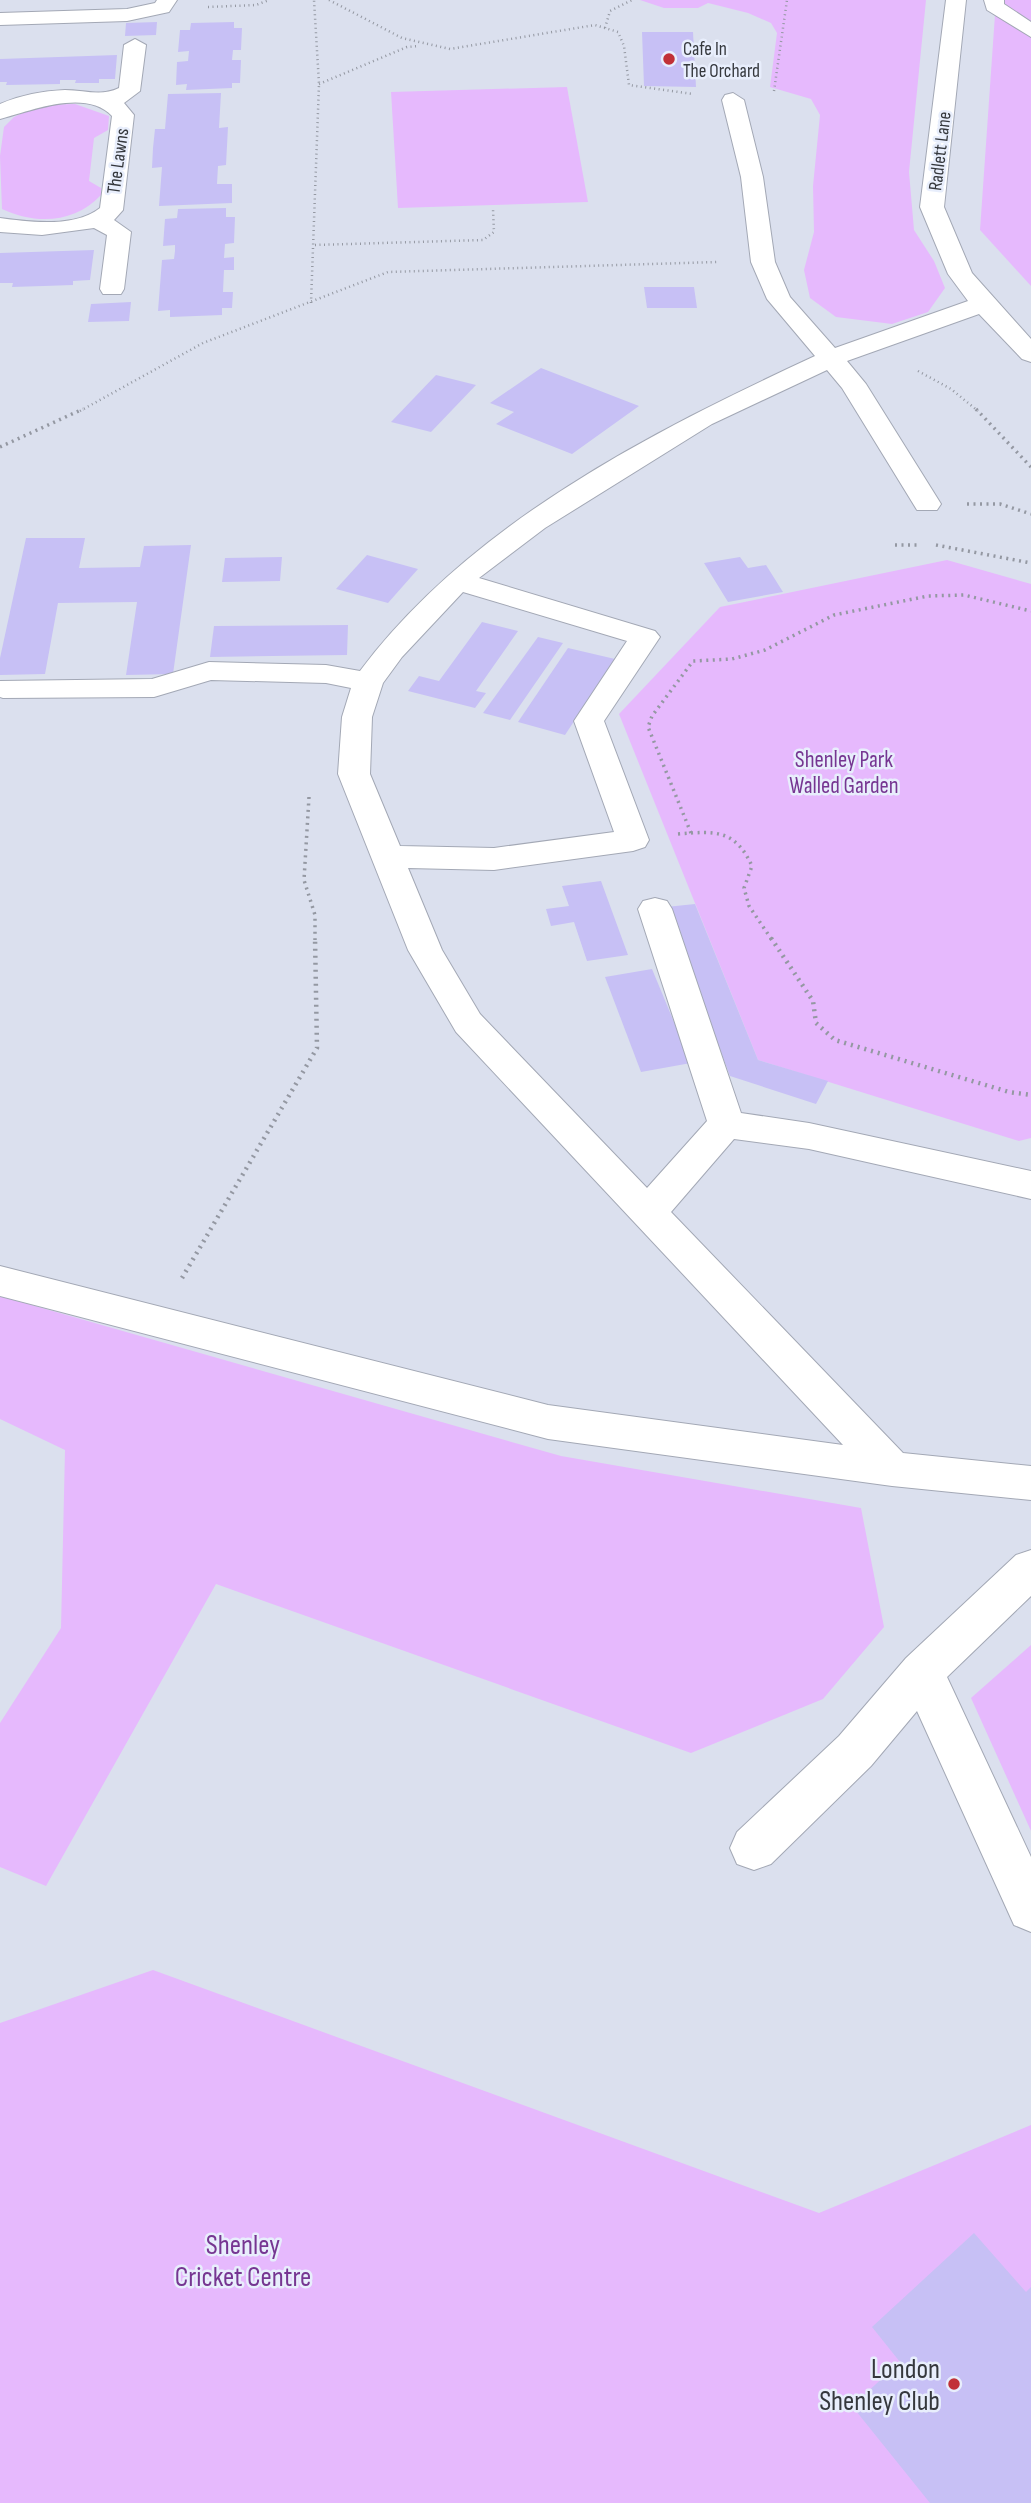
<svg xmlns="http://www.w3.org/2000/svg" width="1031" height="2503" font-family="'Sofia Sans Condensed',sans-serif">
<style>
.green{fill:#e6b9fd}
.building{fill:#c7c0f5}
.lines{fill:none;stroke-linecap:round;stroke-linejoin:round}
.minor-casing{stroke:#a3a8b5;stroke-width:2}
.path-far2{stroke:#9498a2;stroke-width:2.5;stroke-dasharray:1 3.5;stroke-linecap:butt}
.path-far1{stroke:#9498a2;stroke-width:3.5;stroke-dasharray:2 4.5;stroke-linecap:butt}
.path{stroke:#9498a2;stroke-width:4.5;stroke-dasharray:2 5;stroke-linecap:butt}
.minor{fill:#fff;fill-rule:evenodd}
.poi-dot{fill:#c13137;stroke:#e8eefc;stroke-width:2.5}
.labels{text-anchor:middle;stroke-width:5;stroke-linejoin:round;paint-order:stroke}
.far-poi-label{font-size:19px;fill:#35383d;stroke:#e8eefc;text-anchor:start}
.far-street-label{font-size:19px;fill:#35383d;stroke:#e8eefc}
.park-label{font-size:23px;fill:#763692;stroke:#e8eefc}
.near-park-label{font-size:28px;fill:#763692;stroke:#e8eefc}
.near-poi-label{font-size:28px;fill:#35383d;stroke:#e8eefc;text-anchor:end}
</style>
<rect width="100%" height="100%" fill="#dbe0ee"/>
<g class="green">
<path d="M640,0H926L909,172L914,230L934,261L945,288L928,312L892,324L836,317L810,298L804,270L814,232L813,186L820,115L811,99L770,87L777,33L771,23L748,13L708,3L698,8H664Z"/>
<path d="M996,0H1031V286L980,230Z"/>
<path d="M567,87L588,202L398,208L391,92Z"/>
<path d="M75,104L109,116L108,130L94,138L89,181L101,188V195C75,223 36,225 2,209L0,156L4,127L14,117L39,105Z"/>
<path d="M947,560L1031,584V1138L1019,1141L758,1060L619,714L720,607Z"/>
<path d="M0,1296L561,1456L861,1508L884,1627L823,1699L691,1753L216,1584L46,1886L0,1867V1723L61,1628L65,1450L0,1419Z"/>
<path d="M1031,1645V1831L971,1698Z"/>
<path d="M153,1970L819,2213L1031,2125V2503H0V2023Z"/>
</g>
<g class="building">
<path d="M157,22L156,35L125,36L126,23Z"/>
<path d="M234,22V28H242L241,50H233L232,60H241L240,83H232V88L186,90L187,84L176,85L177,62L188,61L189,51L178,52L180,30H190L191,23Z"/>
<path d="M642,32H693L696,87L644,86Z"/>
<path d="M117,55L115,79H99V83H75L76,80H60V84L6,85L7,82H0V59Z"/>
<path d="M221,93L219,128L228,127L226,165L218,166L217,184H232V203L159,206L162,167L152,168L153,148L155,129H165L168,94Z"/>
<path d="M226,208V217H235L234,243L225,244L224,258L234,257V270H224L223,292H233L232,308H222V315L170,317V310L158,311L162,260L174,259L175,251V245L163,246L165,219L177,218L178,209Z"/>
<path d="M94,250L90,280L73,281V285L44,286L12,287L13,283H0V253Z"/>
<path d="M644,287H694L697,308H647Z"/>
<path d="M131,302L129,321L88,322L91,304Z"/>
<path d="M541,368L639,406L572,454L496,424L514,412L490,403Z"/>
<path d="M436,375L476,385L431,432L391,422Z"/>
<path d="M26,538H85L79,568L140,567L144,546L191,545L173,674L126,675L137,602L58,603L45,674L0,675V658Z"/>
<path d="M367,555L418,569L388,603L336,589Z"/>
<path d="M282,557L280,581L222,582L225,558Z"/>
<path d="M740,557L748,568L766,565L783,592L728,602L704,563Z"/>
<path d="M482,622L518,631L476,691L486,693L475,708L408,691L419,676L439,681Z"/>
<path d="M348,625L347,655L210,657L214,626Z"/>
<path d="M538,637L563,643L510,720L483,713Z"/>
<path d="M568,648L615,659L565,735L518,722Z"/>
<path d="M601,881L628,955L587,961L574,922L551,926L546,909L569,906L562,886Z"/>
<path d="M695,904L758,1060L828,1081L816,1104L730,1076L666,907Z"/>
<path d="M652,969L691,1063L641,1072L605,977Z"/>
<path d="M974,2233L1026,2292L1031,2287V2503H930L852,2406L900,2362L872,2327Z"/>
</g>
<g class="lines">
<defs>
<g id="minor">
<path d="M157,0H177L169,12L127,21L0,25V13L127,9L155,3Z"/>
<path d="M946,0H966L944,207L972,273L1031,339V362L1022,359L979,314L847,361L866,384L941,504L937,510H917L842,388L827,370L712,424L545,528L479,578L655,631L660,637L604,721L649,840L645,847L633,851L494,870L408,868L442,950L480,1014L647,1188L707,1121L638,909L643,901L655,898L667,901L672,909L741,1113L809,1123L1031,1171V1199L809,1149L734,1139L671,1212L903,1453L1031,1466V1500L892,1486L548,1439L0,1296V1266L548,1405L843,1445L456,1032L408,950L338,774L342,717L351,688L326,683L211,680L154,697L3,698L0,697V681L152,679L209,662L326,665L360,671C471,523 651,432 815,356L767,299L751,262L741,177L722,100L725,95L733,93L744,100L763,177L775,262L790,297L835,348L968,301L948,274L920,207ZM463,592L627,641L574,721L614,832L494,848L400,846L370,774L372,717L383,683L402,657Z"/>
<path d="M984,0H1004V4L1031,22V37L987,10Z"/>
<path d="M135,39L146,45L140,91L124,103L134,115L123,210L114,220L131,232L124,289L121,294H103L100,289L107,235L94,228L42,235L0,232V218C29,222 75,228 100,208L112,116C86,88 30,111 0,119V104C20,95 43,91 65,90C85,90 101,97 119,88L124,45Z"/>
<path d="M1031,1550V1596L947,1677L1031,1857V1932L1014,1925L917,1711L871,1766L771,1864L754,1870L737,1864L730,1848L737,1832L839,1736L906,1658L1016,1555Z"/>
</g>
</defs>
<use href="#minor" class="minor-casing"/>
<g class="path-far2">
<path d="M329,0L402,38L450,49L595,25L618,32L624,46L629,85L693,94"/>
<path d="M208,7L256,5L269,0"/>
<path d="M605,28L610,11L632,0"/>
<path d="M319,84L407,47L419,46"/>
<path d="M774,91L787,0"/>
<path d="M315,245L483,240L494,232L493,209"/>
<path d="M311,303L319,84L314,0"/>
<path d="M918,371L951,389L978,411"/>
<path d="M80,411L203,343L388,272L717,262"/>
</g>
<g class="path-far1">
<path d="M976,409L1031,467"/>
<path d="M0,447L83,409"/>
<path d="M967,504H1000L1031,514"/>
<path d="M895,545H920"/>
<path d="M936,545L1031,563"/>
<path d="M309,797L304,880L315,915V940"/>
<path d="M691,833L648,727L652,716L693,661L732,659L765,650L834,615L928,596L964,595L1031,611"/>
<path d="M678,834C715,831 735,829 752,866L744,888L749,906L772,940"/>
</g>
<g class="path">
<path d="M771,938L813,1001L816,1023L835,1040L1009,1092L1031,1095"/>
<path d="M182,1278L317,1048L315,938"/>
</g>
<use href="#minor" class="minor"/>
</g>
<g class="poi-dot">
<circle cx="669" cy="59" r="7"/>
<circle cx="954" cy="2384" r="7"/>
</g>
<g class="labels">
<g class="far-poi-label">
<text x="683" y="55">Cafe In<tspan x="683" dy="22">The Orchard</tspan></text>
</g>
<g class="far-street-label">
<text transform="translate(939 151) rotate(-83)" y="7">Radlett Lane</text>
<text transform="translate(117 161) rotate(-82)" y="7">The Lawns</text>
</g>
<g class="park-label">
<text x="844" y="767">Shenley Park<tspan x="844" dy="26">Walled Garden</tspan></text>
</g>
<g class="near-park-label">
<text x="243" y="2254">Shenley<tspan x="243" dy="32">Cricket Centre</tspan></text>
</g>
<g class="near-poi-label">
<text x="940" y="2378">London<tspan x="940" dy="32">Shenley Club</tspan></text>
</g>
</g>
</svg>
